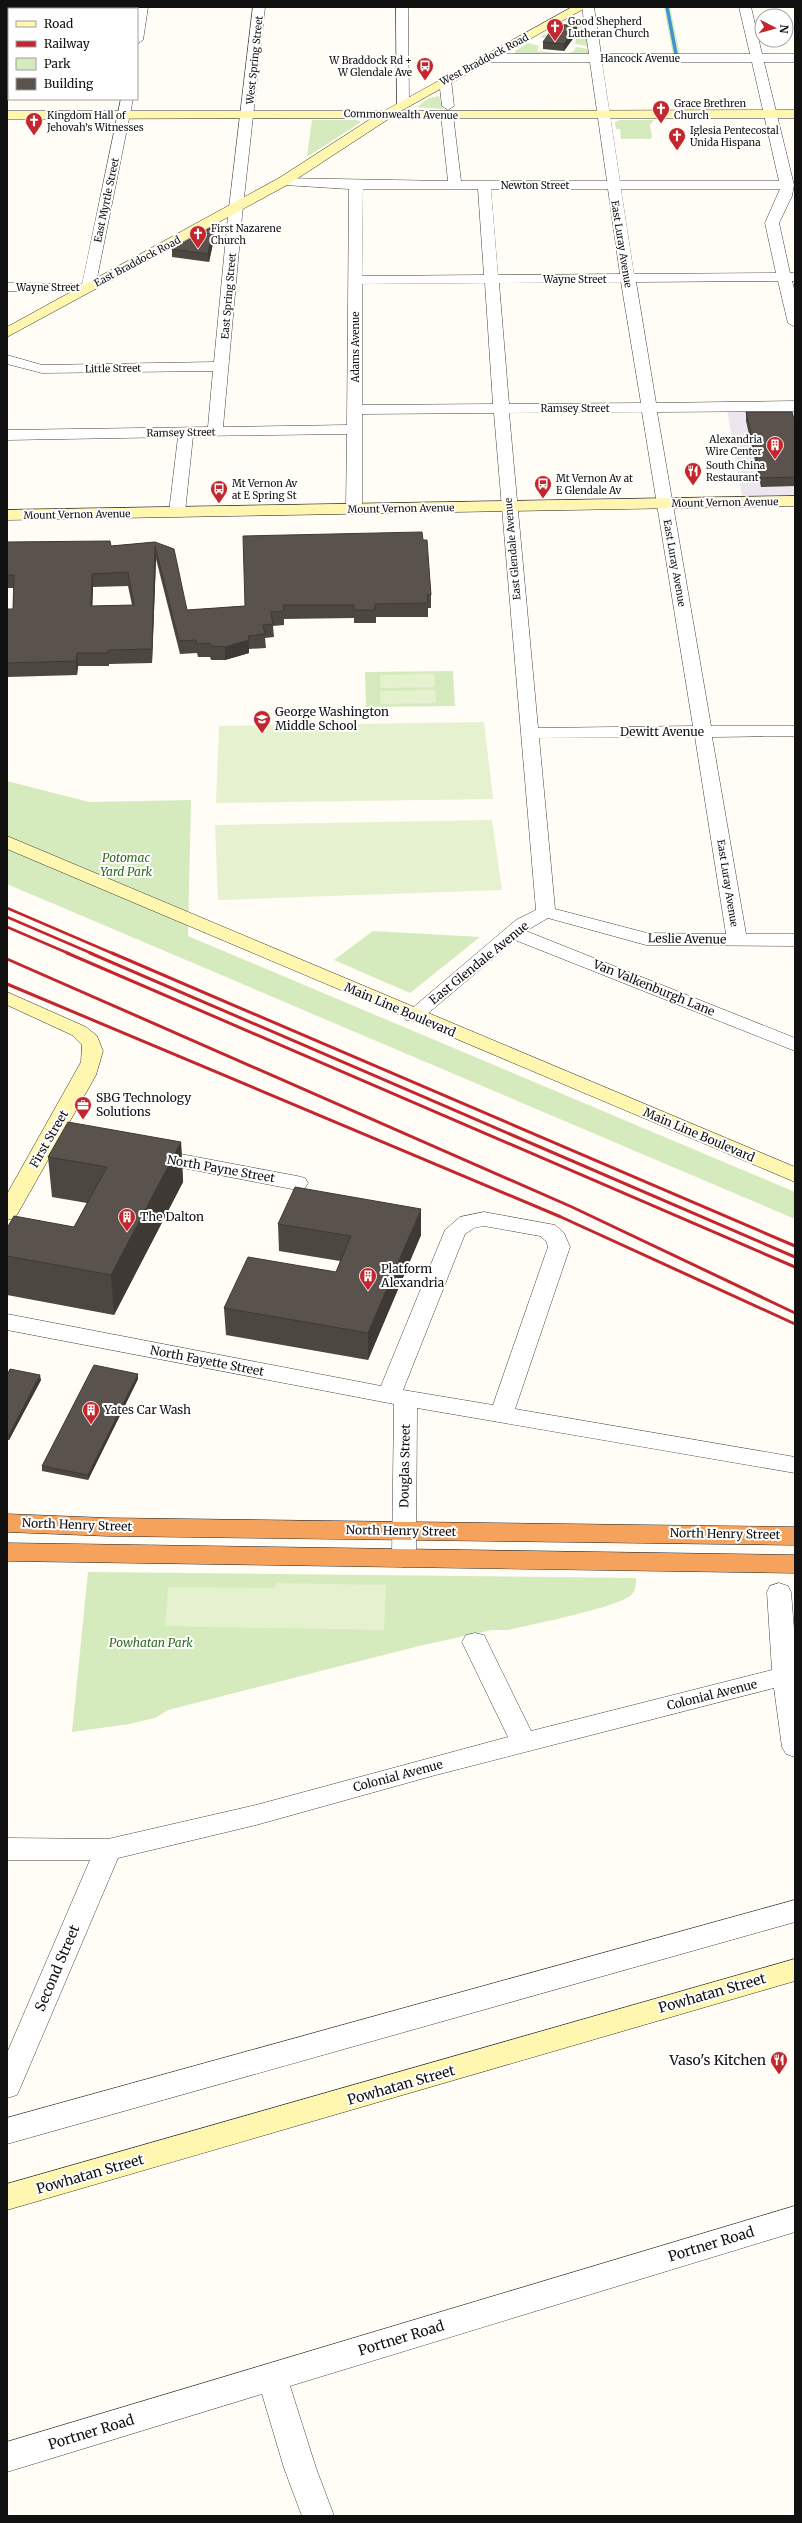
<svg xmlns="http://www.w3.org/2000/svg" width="802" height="2523" font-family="Merriweather,serif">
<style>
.industrial{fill:#eee6ef}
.green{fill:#d5ebbd}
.pitch{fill:#e6f2cf}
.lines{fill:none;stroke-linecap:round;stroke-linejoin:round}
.stream{stroke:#3f96cf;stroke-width:3.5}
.street-casing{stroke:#444;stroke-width:1}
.secondary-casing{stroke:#333;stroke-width:1}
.highway-casing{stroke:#222;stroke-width:1}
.street{fill:#fff;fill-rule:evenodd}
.secondary{fill:#fff6b0;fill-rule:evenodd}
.highway{fill:#f5a25d;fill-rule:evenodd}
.rail-far1{stroke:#c4262e;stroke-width:2.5}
.rail{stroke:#c4262e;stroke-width:3}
.wall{fill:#4d4742;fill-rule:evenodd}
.shaded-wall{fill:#3f3936}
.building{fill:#5a524d;stroke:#3f3936;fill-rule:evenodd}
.labels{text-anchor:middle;stroke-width:4;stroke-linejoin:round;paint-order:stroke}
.far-poi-label{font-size:10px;fill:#111;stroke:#fff;text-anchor:start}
.far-street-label{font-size:10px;fill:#111;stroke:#fff}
.poi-label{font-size:12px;fill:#111;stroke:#fff;text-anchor:start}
.street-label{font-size:12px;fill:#111;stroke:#fff}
.park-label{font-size:12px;font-style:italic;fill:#2f6b1f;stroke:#fff}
.near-street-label{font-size:14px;fill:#111;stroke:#fff}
.near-poi-label{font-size:14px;fill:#111;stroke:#fff;text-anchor:end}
</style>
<rect width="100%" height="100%" fill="#fffdf5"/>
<path class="industrial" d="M727,410H795V495L742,496Z"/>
<g class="green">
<path d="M664,7H670L680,55H673Z"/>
<path d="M580,18L584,21L588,46L575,44L577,33L550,39L540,37L573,20Z"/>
<path d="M528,43L539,46L537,51L567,54L574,51L576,47L588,49L589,54L515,55V51Z"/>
<path d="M439,96L443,109L417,107L429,98Z"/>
<path d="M312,120H357L361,122L307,157Z"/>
<path d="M620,120H654L650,125L652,137L650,139H621L620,129H616L615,122Z"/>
<path d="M453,671L455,706L366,707L365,672Z"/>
<path d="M7,781L89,802L191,800L188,936L795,1192V1219L7,884Z"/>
<path d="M373,931L480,937L410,993L334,960Z"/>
<path d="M88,1572L636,1578C636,1584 636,1591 631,1595C619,1607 530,1625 508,1630H492L419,1646L168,1710L155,1718L129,1724L72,1732Z"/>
</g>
<g class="pitch">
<path d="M434,674L435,687L381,688L380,675Z"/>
<path d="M435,690L436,703L381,704L380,691Z"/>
<path d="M484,722L493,799L216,803L219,726Z"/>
<path d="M492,820L502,890L218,900L215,825Z"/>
<path d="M276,1583L386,1585L384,1630L165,1626L168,1587L275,1588Z"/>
</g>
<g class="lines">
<path class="stream" d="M667,7L676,54"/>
<defs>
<g id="street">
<path d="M21,7H33L32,9H20Z"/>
<path d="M136,7H148L143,40L137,44Z"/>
<path d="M253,7H265L242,216L223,427L347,425L349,189L284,185L277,181L279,178L448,181L441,115L447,111L453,115L461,181H607L590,62H485L479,58L485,54H589L582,7H594L601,54H750L739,7H751L762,54H795V62H764L794,185L792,196L779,223L790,273H795V281H792L795,292V327L788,323L778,281L636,282L656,403L795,401V411L657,412L711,726H795V736L712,737L746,934H795V946L646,945L548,918L526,931L795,1038V1051L515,940L420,1020H406L403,1016L516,920L536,910L494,413L362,414V509L354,514L346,509L347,434L193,436L185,512L177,517L169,512L178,437L7,440V430L208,427L213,371L42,373L7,364V355L42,365L214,362L228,216ZM602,62H752L779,181H620ZM363,189H478L484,275L362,276ZM491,189H608L620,274L498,275ZM621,189H780L765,223L776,273L634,274ZM621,282L641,403L509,404L499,283ZM485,283L493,404L362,405V284ZM642,412L693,726L538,728L509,413ZM695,737L726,934L647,933L555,909L539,738Z"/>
<path d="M396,7H408L409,104L403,108L397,104Z"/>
<path d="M9,73V88L7,89V74Z"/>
<path d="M445,76L451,80L454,106L448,110L442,106L439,80Z"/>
<path d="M121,99H133L95,288L88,292L7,291V283L82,284Z"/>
<path d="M154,1149L297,1176L305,1178L308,1183L305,1188L297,1190L147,1161L143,1156L147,1151Z"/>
<path d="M484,1212L555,1225L564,1233L570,1247L515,1409L795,1457V1473L417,1408L416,1558L413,1564L404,1567L395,1564L392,1558L394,1404L7,1330V1314L381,1386L445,1230L460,1217ZM484,1226L540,1236L546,1241L548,1247L493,1405L403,1390L465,1234L474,1228Z"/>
<path d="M779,1583L788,1586L791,1592L795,1641V1757L786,1754L782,1747L774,1688L432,1776L256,1825L118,1858L21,2086L17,2095L7,2098V2053L90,1860H7V1838L108,1839L256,1805L508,1737L462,1642L466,1635L475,1633L484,1635L531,1731L772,1670L767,1592L770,1586Z"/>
<path d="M795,1900V1922L7,2144V2118Z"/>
<path d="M795,2206V2232L290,2386L316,2468L334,2516H302L284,2468L262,2394L7,2472V2442Z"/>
</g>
<g id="secondary">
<path d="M572,7H587L401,111L795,110V118H390L289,184L7,337V327L279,178L372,118L7,119V111H384Z"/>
<path d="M795,496V506L7,520V510Z"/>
<path d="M7,836L795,1167V1182L7,849Z"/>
<path d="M7,992L86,1027L97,1036L103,1051L96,1075L18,1213L15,1218L7,1220V1194L81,1062L82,1045L72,1035L7,1005Z"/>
<path d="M795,1959V1981L7,2210V2184Z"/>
</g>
<g id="highway">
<path d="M7,1514L108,1518L795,1527V1545L108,1536L7,1532Z"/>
<path d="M7,1543L795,1555V1573L7,1561Z"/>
</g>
</defs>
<use href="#street" class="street-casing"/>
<use href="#secondary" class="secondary-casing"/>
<use href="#highway" class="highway-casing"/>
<use href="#street" class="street"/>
<use href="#secondary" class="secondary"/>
<use href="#highway" class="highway"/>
<g class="rail-far1">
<path d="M7,908L114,954"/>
<path d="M7,917L93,954"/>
<path d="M7,927L70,954"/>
</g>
<g class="rail">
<path d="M67,953L795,1267"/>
<path d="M90,953L795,1257"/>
<path d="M112,953L795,1246"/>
<path d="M7,959L572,1207L795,1313"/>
<path d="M7,984L561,1217L795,1324"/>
</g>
</g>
<g class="wall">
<path d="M577,26V33L564,51L543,49V42Z"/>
<path d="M214,226L215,234L209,262L172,257V249Z"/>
<path d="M746,412L795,423V486L761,487L746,421Z"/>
<path d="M423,540L431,595V608H428V617H376V623H354V618L284,619V625L273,626L274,637L265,638L266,648L249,649V653L225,660H211L210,657H198L197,653L180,654L156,559L152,663L109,664V666H78L77,675L7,677V609H13V588H7V542L111,546L155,542L187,610L245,606ZM128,586L132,605L92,606L93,587Z"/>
<path d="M181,1142L183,1182L114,1315L7,1295V1228L74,1227L87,1203L52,1197L48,1157Z"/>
<path d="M278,1224L421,1235L368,1360L226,1335L224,1308L336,1272L340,1261L279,1251Z"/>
<path d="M7,1375L41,1380L9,1440H7Z"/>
<path d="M138,1379L88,1480L42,1471V1466Z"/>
</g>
<g class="shaded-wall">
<path d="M577,26V33L564,51V44Z"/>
<path d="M214,226L215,234L209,262L208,254Z"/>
<path d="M155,546L156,559L152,663V649Z"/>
<path d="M92,574L93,587L92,619L91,606Z"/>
<path d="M249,640V653L225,660V647Z"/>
<path d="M77,653L78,666L77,675L76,661Z"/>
<path d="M181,1142L183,1182L114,1315L111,1275Z"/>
<path d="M421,1209V1235L368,1360V1333Z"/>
<path d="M138,1374V1379L88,1480V1475Z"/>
<path d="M40,1375L41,1380L9,1440V1435Z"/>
</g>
<g class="building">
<path d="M556,24L577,26L564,44L543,42Z"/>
<path d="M214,226L208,254L172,249Z"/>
<path d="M746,412H792L795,423V477L761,478Z"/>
<path d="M422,532L423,540H427L431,595H427L428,603L375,604V610H354V605H283L284,611L271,612L273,624L263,625L265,634L248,636L249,640L225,647L211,646L210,643L197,644L196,640L179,641L155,546L152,649L108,650V653H77L76,661L7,663V609H13L14,575H7V542L110,541L111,546L155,542L174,549L187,610L245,606L243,536ZM128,572L134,605L91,606L92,574Z"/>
<path d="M68,1122L181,1142L111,1275L7,1256V1228L14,1216L74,1227L107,1167L48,1157Z"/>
<path d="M295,1187L421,1209L368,1333L224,1308L248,1257L336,1272L351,1236L278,1224Z"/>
<path d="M94,1365L138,1374L88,1475L42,1466Z"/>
<path d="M10,1369L40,1375L9,1435H7V1375Z"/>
</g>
<defs>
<symbol id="church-pin" viewBox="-11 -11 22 30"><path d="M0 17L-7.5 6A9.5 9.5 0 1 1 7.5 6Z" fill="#c4262e" stroke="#fff"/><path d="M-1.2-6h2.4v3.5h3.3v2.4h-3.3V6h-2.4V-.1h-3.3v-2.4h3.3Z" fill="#fff"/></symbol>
<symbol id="bus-pin" viewBox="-11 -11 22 30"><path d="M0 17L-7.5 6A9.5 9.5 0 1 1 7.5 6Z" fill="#c4262e" stroke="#fff"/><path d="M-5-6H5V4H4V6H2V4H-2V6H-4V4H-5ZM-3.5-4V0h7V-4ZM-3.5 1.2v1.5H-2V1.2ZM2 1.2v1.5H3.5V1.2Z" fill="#fff"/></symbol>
<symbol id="building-pin" viewBox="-11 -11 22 30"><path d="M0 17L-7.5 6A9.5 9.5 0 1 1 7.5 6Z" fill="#c4262e" stroke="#fff"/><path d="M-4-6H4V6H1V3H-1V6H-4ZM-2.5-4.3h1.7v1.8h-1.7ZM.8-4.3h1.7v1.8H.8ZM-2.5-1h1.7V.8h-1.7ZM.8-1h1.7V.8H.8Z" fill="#fff"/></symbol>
<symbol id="restaurant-pin" viewBox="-11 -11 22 30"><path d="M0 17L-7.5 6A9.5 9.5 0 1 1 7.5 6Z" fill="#c4262e" stroke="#fff"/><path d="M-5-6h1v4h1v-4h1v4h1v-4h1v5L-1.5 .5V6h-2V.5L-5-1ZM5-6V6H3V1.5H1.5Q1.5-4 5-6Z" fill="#fff"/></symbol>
<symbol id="school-pin" viewBox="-11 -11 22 30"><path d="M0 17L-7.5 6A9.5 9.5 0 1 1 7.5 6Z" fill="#c4262e" stroke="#fff"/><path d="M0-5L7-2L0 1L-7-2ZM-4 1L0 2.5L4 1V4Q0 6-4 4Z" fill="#fff"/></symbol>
<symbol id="office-pin" viewBox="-11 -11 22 30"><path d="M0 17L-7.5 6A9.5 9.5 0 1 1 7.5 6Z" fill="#c4262e" stroke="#fff"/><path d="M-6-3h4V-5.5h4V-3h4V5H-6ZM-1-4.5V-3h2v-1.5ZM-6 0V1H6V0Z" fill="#fff"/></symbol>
</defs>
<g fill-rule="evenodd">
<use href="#church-pin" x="545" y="17" width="20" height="27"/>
<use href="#bus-pin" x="415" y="56" width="20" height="27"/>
<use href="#church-pin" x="651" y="99" width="20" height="27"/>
<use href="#church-pin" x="24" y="111" width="20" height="27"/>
<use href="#church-pin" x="667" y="126" width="20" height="27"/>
<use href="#church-pin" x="188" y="224" width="20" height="27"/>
<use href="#building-pin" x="765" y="435" width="20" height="27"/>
<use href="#restaurant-pin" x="683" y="461" width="20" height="27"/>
<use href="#bus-pin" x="533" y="474" width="20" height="27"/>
<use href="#bus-pin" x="209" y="479" width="20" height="27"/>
<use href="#school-pin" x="252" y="709" width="20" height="27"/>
<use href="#office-pin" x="73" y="1095" width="20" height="27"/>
<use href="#building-pin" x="117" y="1207" width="20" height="27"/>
<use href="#building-pin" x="358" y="1266" width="20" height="27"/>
<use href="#building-pin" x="81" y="1400" width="20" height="27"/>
<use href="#restaurant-pin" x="769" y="2050" width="20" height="27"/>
</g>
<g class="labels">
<g class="far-poi-label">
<text x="568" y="25">Good Shepherd<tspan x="568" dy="12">Lutheran Church</tspan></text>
<text x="412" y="64" text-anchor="end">W Braddock Rd +<tspan x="412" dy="12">W Glendale Ave</tspan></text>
<text x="674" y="107">Grace Brethren<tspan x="674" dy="12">Church</tspan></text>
<text x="47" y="119">Kingdom Hall of<tspan x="47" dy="12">Jehovah’s Witnesses</tspan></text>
<text x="690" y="134">Iglesia Pentecostal<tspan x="690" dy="12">Unida Hispana</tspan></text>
<text x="211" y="232">First Nazarene<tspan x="211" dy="12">Church</tspan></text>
<text x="762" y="443" text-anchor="end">Alexandria<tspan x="762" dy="12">Wire Center</tspan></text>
<text x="706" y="469">South China<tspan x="706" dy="12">Restaurant</tspan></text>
<text x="556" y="482">Mt Vernon Av at<tspan x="556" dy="12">E Glendale Av</tspan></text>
<text x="232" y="487">Mt Vernon Av<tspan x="232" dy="12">at E Spring St</tspan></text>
</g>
<g class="far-street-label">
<text x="640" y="62">Hancock Avenue</text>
<text transform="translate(484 59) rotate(-28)" y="4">West Braddock Road</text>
<text transform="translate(254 60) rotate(-84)" y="4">West Spring Street</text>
<text transform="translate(401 114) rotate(1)" y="4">Commonwealth Avenue</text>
<text x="535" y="189">Newton Street</text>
<text transform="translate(106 200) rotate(-78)" y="4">East Myrtle Street</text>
<text transform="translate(622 244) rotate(81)" y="4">East Luray Avenue</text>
<text transform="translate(137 261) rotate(-28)" y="4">East Braddock Road</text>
<text x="575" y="283">Wayne Street</text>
<text x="48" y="291">Wayne Street</text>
<text transform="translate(228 296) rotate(-85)" y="4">East Spring Street</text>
<text transform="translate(355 347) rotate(-90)" y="4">Adams Avenue</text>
<text transform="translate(113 368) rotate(-1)" y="4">Little Street</text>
<text x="575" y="412">Ramsey Street</text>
<text transform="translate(181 432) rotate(-1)" y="4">Ramsey Street</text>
<text transform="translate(725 502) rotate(-1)" y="4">Mount Vernon Avenue</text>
<text transform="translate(401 508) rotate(-1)" y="4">Mount Vernon Avenue</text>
<text transform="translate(77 514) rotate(-1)" y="4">Mount Vernon Avenue</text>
<text transform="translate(512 549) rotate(-95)" y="4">East Glendale Avenue</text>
<text transform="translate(675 563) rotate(80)" y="4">East Luray Avenue</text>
<text transform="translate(728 883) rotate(81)" y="4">East Luray Avenue</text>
</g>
<g class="poi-label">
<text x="275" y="716">George Washington<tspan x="275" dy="14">Middle School</tspan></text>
<text x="96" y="1102">SBG Technology<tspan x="96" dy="14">Solutions</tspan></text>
<text x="140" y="1221">The Dalton</text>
<text x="381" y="1273">Platform<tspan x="381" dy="14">Alexandria</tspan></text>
<text x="104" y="1414">Yates Car Wash</text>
</g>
<g class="street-label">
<text x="662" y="736">Dewitt Avenue</text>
<text transform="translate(687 939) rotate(1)" y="4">Leslie Avenue</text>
<text transform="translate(479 963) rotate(-39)" y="4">East Glendale Avenue</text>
<text transform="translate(654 988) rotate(22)" y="4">Van Valkenburgh Lane</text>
<text transform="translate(400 1010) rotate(23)" y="4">Main Line Boulevard</text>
<text transform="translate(699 1135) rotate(23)" y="4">Main Line Boulevard</text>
<text transform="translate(49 1139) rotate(-60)" y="4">First Street</text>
<text transform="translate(221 1169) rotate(10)" y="4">North Payne Street</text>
<text transform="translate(207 1361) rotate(11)" y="4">North Fayette Street</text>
<text transform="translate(405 1466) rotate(-89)" y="4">Douglas Street</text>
<text transform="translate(77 1525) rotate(2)" y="4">North Henry Street</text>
<text transform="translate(401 1531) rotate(1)" y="4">North Henry Street</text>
<text transform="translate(725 1534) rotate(1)" y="4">North Henry Street</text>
<text transform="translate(712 1695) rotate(-14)" y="4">Colonial Avenue</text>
<text transform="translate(398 1776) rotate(-15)" y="4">Colonial Avenue</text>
</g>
<g class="park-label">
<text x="126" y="862">Potomac<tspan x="126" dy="14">Yard Park</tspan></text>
<text x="151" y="1647">Powhatan Park</text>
</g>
<g class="near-street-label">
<text transform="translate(57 1968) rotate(-67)" y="5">Second Street</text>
<text transform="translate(712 1993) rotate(-16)" y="5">Powhatan Street</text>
<text transform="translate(401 2085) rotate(-16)" y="5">Powhatan Street</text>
<text transform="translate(90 2174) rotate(-16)" y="5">Powhatan Street</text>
<text transform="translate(711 2244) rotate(-17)" y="5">Portner Road</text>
<text transform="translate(401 2338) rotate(-17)" y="5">Portner Road</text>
<text transform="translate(91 2432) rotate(-17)" y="5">Portner Road</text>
</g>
<g class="near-poi-label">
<text x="766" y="2065">Vaso's Kitchen</text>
</g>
</g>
<rect width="802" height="2523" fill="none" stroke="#111111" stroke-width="16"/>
<rect x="8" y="8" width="130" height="92" fill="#ffffff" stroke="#a0a0a0"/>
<rect x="16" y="21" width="20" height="6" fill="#fff6b0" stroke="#a0a0a0"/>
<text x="44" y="28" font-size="12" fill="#111111">Road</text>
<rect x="16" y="41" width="20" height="6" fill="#c4262e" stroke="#a0a0a0"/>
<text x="44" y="48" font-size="12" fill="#111111">Railway</text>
<rect x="16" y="58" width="20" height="12" fill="#d5ebbd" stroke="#a0a0a0"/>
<text x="44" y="68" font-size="12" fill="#111111">Park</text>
<rect x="16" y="78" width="20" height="12" fill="#5a524d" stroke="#a0a0a0"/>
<text x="44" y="88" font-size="12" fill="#111111">Building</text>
<g transform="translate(774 28) rotate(96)"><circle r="19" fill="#ffffff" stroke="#a0a0a0"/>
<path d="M0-3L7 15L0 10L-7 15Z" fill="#c4262e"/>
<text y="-6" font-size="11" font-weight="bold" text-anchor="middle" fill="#111111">N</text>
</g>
</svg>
